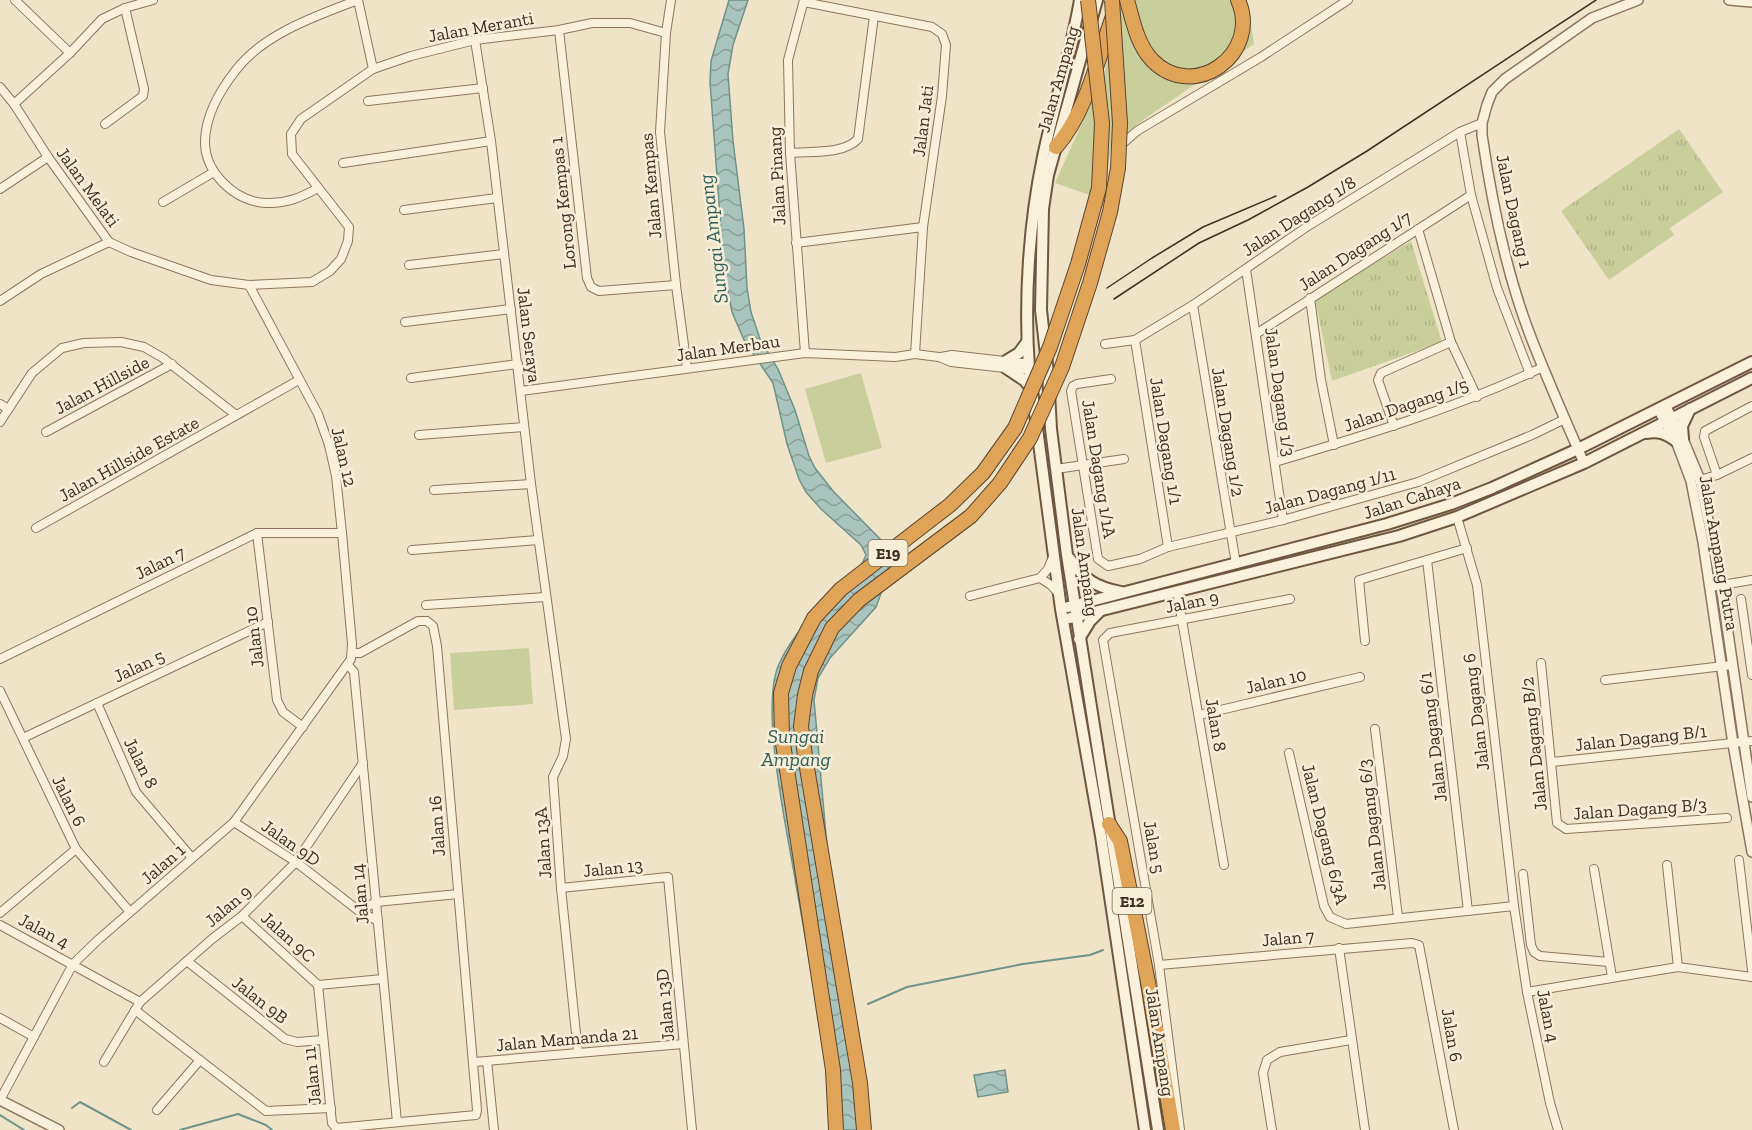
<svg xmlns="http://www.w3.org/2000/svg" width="1752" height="1130" font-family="'Zilla Slab',serif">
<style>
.green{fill:#c9cf9b}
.park{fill:url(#park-tufts)}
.water{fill:url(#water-waves);stroke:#6f938a;stroke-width:1.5}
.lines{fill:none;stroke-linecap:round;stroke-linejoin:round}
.stream{stroke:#6f938a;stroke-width:2}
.minor-casing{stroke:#8d765c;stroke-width:10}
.tertiary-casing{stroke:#8d765c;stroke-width:12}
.secondary-casing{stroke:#6f573f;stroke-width:14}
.motorway-casing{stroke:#5b4430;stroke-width:16}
.minor{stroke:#faf1dc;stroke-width:8}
.tertiary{stroke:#faf1dc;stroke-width:9}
.secondary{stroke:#faf1dc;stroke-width:10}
.motorway{stroke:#e0a458;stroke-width:14}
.tram{stroke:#3d2e20;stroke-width:1.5}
.motorway-bridge-casing{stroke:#5b4430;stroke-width:16;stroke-linecap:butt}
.motorway-bridge{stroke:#e0a458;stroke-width:14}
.labels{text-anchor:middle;stroke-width:5;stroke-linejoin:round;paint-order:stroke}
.shield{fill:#f7eed8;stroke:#756857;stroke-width:1.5}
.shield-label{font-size:16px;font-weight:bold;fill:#3d2e20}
.street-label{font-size:18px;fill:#3d2e20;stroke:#f7eed8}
.water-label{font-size:20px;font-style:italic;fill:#2f5d5a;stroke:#f7eed8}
</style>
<defs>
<pattern id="park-tufts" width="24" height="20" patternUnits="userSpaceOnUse" patternTransform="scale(1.5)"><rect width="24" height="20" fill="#c9cf9b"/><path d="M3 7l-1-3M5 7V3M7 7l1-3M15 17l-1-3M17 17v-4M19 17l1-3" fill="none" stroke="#aeb285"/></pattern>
<pattern id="water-waves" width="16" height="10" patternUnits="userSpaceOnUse" patternTransform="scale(1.5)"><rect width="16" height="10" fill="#a9c4bc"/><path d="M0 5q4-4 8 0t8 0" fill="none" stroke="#8ba098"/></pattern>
</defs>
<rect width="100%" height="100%" fill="#f0e4c8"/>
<g class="green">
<path d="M1115,0H1241L1250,17L1254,44L1143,120L1111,145L1104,200L1055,183L1105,72Z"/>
<path d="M861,373L882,448L826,463L805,389Z"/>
<path d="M529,648L533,704L454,710L450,653Z"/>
</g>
<g class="park">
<path d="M1679,129L1723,192L1670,228L1674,235L1609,280L1561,211Z"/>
<path d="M1411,241L1442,342L1332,381L1315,300Z"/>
</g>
<g class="water">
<path d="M729,0H748L733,45L728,74L733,141L744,229L747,288L751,312L760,339L778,369L795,410L809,456L815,468L833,491L881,540L889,571L876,607L830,658L818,678L814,700L840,992L871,1130H835L830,1083C819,1017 808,951 796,885C788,834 759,708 779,664C796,626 833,596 861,566L866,555L861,545L821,509L806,492L799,479L787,444L773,383L744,340L732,312L725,276L721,230L710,82L711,61Z"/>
<path d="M1005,1070L1008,1092L978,1097L974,1075Z"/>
</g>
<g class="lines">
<g class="stream">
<path d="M868,1004L907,987L1023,964L1090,955L1103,950"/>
<path d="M72,1108L80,1102L131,1130"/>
<path d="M0,1115L24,1130"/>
<path d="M180,1130L238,1114L266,1125L272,1130"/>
</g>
<defs>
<g id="minor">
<path d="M15,0L70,53"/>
<path d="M358,0L373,69"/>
<path d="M671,0L666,33L660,132L676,285L687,368"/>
<path d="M804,0L788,60L790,153L805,353"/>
<path d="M804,2L932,27L942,34L946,45L942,96L923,227L915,354"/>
<path d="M559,30L587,278L591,287L599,291L676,285"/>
<path d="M475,40L491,141L531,484L566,739L563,756L553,777L561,888L578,1053"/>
<path d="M0,87L14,104L48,157L109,242L131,252L211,280L249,285L312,282L330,271L341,259L348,241L349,227L292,154L291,134L301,119L373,69L411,56L475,40L559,30L592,23H630L666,33"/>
<path d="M368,101L483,88"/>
<path d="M14,104L70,53L102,19L125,8L153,0"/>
<path d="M105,124L143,96L144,89L125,8"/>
<path d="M1460,132L1471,195L1497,288L1530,374"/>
<path d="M1121,145L1137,131L1261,57L1348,0"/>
<path d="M790,153C810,151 843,155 858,139L874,16"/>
<path d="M343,163L491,141"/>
<path d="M318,188C302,197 286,204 266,203C235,202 204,172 205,140C206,115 221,89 236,70C263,34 318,15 358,0"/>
<path d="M0,189L48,157"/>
<path d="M163,202L214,172"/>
<path d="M404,210L497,198"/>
<path d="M1418,229L1451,342L1477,397"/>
<path d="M796,243L923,227"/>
<path d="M409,265L504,254"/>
<path d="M1246,269L1283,520"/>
<path d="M1310,298L1321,380L1334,445"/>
<path d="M0,301L41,274L109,242"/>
<path d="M1193,305L1236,564"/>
<path d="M405,322L511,309"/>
<path d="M1256,334L1471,195"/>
<path d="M1135,340L1168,547"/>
<path d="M1105,344L1135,340L1193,305L1308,226L1460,132L1482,123"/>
<path d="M941,357L952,355L1023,363L1029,368"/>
<path d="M411,378L518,364"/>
<path d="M1111,379L1077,384L1073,386L1071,391L1098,559L1108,566L1140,559L1168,547L1283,520L1418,482L1532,435L1565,419"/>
<path d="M521,391L805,353L895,357L915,354L939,357L951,362L1022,370L1029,368"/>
<path d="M0,404L8,409"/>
<path d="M0,422L32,373L62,348L84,343L121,342L144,347L163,358L236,415"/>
<path d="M1394,426L1378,380L1381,373L1451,342"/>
<path d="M46,432L172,364"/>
<path d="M419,435L524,427"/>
<path d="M1275,462C1366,435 1457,408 1543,367"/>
<path d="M1056,469L1124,459"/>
<path d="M1717,475L1704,437L1705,431L1752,406"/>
<path d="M1700,480L1717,475L1752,458"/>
<path d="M434,490L531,484"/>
<path d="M1457,517L1477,585L1514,906L1527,992L1550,1103L1558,1130"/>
<path d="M36,528L299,380"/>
<path d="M257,533L277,700L283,712L303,727"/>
<path d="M412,550L538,540"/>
<path d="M1427,560L1468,911"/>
<path d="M1040,578L1048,569L1053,557"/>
<path d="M1710,587L1752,580"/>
<path d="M1177,591L1224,865"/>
<path d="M970,596L1040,578L1051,585L1059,594"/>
<path d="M1741,599L1752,675"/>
<path d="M426,605L546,597"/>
<path d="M1365,641L1359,580L1467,548"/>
<path d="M0,659L257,533H342"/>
<path d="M1541,663L1557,823L1566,829L1727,818"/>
<path d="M348,665L354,672L397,1122"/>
<path d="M1605,680L1732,665"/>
<path d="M0,691L76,849L130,912"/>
<path d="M97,703L136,792L192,858"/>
<path d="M1199,715L1360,677"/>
<path d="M1375,729L1398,917"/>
<path d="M23,738L268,622"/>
<path d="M1289,753L1324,906L1330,917L1346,924L1514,906"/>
<path d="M1552,762L1752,741"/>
<path d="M234,822L296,862L359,911L378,921"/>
<path d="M1739,860L1752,970"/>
<path d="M1667,865L1678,967"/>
<path d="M1594,869L1612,977"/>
<path d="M1523,874L1531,945L1534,952L1540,956L1609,962"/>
<path d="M561,888L668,877L692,1130"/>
<path d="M359,911L376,902L458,894"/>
<path d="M0,913L76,849"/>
<path d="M242,916L318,985L383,979"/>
<path d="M0,925L140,1002"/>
<path d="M1339,948L1365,1130"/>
<path d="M187,961L285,1039L297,1042L323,1040"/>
<path d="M1159,965L1412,943L1419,945L1454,1130"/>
<path d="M318,985L332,1123L336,1128L476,1115L477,1110L437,646L433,626L427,621H418L360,653H352"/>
<path d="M1527,992L1678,967L1752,977"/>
<path d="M135,1010L266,1111L331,1108"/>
<path d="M0,1018L34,1037"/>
<path d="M487,1061L494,1130"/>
<path d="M104,1062L140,1002L212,939L242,916L296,862L363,763"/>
<path d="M474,1062L683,1044"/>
<path d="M0,1100L73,964L99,939L234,822L351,659L352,644L342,533L336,476L329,445L318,414L249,285"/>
<path d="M157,1110L200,1060"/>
<path d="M1180,1130L1159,965L1103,640L1110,633L1290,599"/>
<path d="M1272,1130L1263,1073L1267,1060L1280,1052L1351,1040"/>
</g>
<g id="tertiary">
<path d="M1729,0L1752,2"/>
<path d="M1665,405L1683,439L1700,480L1721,585L1752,797"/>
<path d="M1658,409L1676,441L1691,481L1703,542L1733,744L1752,852"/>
<path d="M1584,463C1566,422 1548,381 1532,340C1506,274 1492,204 1482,135V123L1487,105L1492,92L1505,79L1592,18L1638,0"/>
<path d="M0,1100L59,1130"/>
</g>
<g id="secondary">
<path d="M1080,0C1071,53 1054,104 1043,157C1029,224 1024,300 1029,368L1061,609L1101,836L1145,1130"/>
<path d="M1097,0L1048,175L1043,209L1041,310L1048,373L1051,429L1067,555L1158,1130"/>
<path d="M1006,361L1019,353L1027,342"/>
<path d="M1006,368L1024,380L1031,388"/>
<path d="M1646,433C1659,431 1665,433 1676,441"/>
<path d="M1683,439L1682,426L1690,409"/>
<path d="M1069,558C1085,580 1095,587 1121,592"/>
<path d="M1068,607L1387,524L1451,504L1492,488L1578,449L1752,362"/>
<path d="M1070,618L1399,536L1457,517L1584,463L1752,378"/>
<path d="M1079,639L1090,621L1100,611"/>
</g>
<g id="motorway">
<path d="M1127,0C1133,21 1137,44 1152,60C1193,103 1262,54 1238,0"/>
<path d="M1056,147C1086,113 1098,58 1113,16"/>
<path d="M1109,824L1120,841L1148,982L1173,1130"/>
</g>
</defs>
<use href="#minor" class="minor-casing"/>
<use href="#tertiary" class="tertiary-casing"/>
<use href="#secondary" class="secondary-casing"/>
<use href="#motorway" class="motorway-casing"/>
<use href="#minor" class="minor"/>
<use href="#tertiary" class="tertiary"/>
<use href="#secondary" class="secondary"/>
<use href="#motorway" class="motorway"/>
<g class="tram">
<path d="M1107,288L1152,258L1203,227L1276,196"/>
<path d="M1114,299L1199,243L1248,220L1308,187L1367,151L1596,0"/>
</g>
<defs>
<g id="motorway-bridge">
<path d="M836,1130L833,1070L782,737L781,693L789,666L814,618L841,589L950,505L983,473L1015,428L1050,347L1078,264L1099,188L1102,123L1088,0"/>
<path d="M864,1130L860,1083L805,756L801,726L805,695L811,671L832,628L859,600L971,516L1000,483L1030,438L1062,367L1090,283L1110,212L1118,168L1120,123L1112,0"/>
</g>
</defs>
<use href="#motorway-bridge" class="motorway-bridge-casing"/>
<use href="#motorway-bridge" class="motorway-bridge"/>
</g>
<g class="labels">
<g class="shield">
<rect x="868.5" y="540" width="39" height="26" rx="4.5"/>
<rect x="1112.5" y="888" width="39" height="26" rx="4.5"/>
</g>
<g class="shield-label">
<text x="888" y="559">E19</text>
<text x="1132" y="907">E12</text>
</g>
<g class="street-label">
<text transform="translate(481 27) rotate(-10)" y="6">Jalan Meranti</text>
<text transform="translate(1058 79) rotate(-74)" y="6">Jalan Ampang</text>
<text transform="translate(923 121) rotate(-83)" y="6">Jalan Jati</text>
<text transform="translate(777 176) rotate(-93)" y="6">Jalan Pinang</text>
<text transform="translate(651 186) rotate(-95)" y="6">Jalan Kempas</text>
<text transform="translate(88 187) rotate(54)" y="6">Jalan Melati</text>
<text transform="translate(563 203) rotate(-96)" y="6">Lorong Kempas 1</text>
<text transform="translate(1514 211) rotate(78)" y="6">Jalan Dagang 1</text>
<text transform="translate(1299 216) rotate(-33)" y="6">Jalan Dagang 1/8</text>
<text transform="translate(1355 251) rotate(-33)" y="6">Jalan Dagang 1/7</text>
<text transform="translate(529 335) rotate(83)" y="6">Jalan Seraya</text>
<text transform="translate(728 348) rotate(-8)" y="6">Jalan Merbau</text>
<text transform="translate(102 385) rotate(-28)" y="6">Jalan Hillside</text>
<text transform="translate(1280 392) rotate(82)" y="6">Jalan Dagang 1/3</text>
<text transform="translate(1406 405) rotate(-19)" y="6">Jalan Dagang 1/5</text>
<text transform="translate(1228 432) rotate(81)" y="6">Jalan Dagang 1/2</text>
<text transform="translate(1166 441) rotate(81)" y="6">Jalan Dagang 1/1</text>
<text transform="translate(344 457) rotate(77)" y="6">Jalan 12</text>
<text transform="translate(129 459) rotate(-29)" y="6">Jalan Hillside Estate</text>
<text transform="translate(1099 469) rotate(81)" y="6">Jalan Dagang 1/1A</text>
<text transform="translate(1330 491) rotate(-15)" y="6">Jalan Dagang 1/11</text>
<text transform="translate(1412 498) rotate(-18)" y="6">Jalan Cahaya</text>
<text transform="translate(1719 553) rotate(80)" y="6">Jalan Ampang Putra</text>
<text transform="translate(1085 562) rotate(82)" y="6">Jalan Ampang</text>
<text transform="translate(160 563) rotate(-26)" y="6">Jalan 7</text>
<text transform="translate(1192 602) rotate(-11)" y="6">Jalan 9</text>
<text transform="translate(254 637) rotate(-97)" y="6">Jalan 10</text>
<text transform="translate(139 666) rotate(-25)" y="6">Jalan 5</text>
<text transform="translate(1276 681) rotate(-13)" y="6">Jalan 10</text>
<text transform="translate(1476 712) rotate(-97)" y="6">Jalan Dagang 6</text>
<text transform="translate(1216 725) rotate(80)" y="6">Jalan 8</text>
<text transform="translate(1433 737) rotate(-97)" y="6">Jalan Dagang 6/1</text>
<text transform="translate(1641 738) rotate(-6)" y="6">Jalan Dagang B/1</text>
<text transform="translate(1534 744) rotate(-96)" y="6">Jalan Dagang B/2</text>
<text transform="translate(141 763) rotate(63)" y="6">Jalan 8</text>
<text transform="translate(69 801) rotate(64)" y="6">Jalan 6</text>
<text transform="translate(1640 809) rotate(-4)" y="6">Jalan Dagang B/3</text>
<text transform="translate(1372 825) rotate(-97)" y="6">Jalan Dagang 6/3</text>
<text transform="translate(437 826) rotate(-94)" y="6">Jalan 16</text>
<text transform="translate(1325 834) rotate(76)" y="6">Jalan Dagang 6/3A</text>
<text transform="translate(291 843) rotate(35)" y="6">Jalan 9D</text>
<text transform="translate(543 843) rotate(-94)" y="6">Jalan 13A</text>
<text transform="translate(1154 847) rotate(80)" y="6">Jalan 5</text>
<text transform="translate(163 864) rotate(-41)" y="6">Jalan 1</text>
<text transform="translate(613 868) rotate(-6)" y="6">Jalan 13</text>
<text transform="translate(360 894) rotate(-95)" y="6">Jalan 14</text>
<text transform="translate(228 906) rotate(-40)" y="6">Jalan 9</text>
<text transform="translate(44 931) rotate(28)" y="6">Jalan 4</text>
<text transform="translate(288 937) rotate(42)" y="6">Jalan 9C</text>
<text transform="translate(1288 938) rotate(-5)" y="6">Jalan 7</text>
<text transform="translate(260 1000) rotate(38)" y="6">Jalan 9B</text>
<text transform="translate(665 1005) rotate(-95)" y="6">Jalan 13D</text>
<text transform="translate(1548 1016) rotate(79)" y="6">Jalan 4</text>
<text transform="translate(1452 1035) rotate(80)" y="6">Jalan 6</text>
<text transform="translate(567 1039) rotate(-5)" y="6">Jalan Mamanda 21</text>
<text transform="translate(1160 1042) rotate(81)" y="6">Jalan Ampang</text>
<text transform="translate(312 1076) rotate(-96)" y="6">Jalan 11</text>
</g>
<g class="water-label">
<text transform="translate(713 239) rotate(-97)" y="7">Sungai Ampang</text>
<text x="796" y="743">Sungai<tspan x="796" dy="23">Ampang</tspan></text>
</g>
</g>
</svg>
